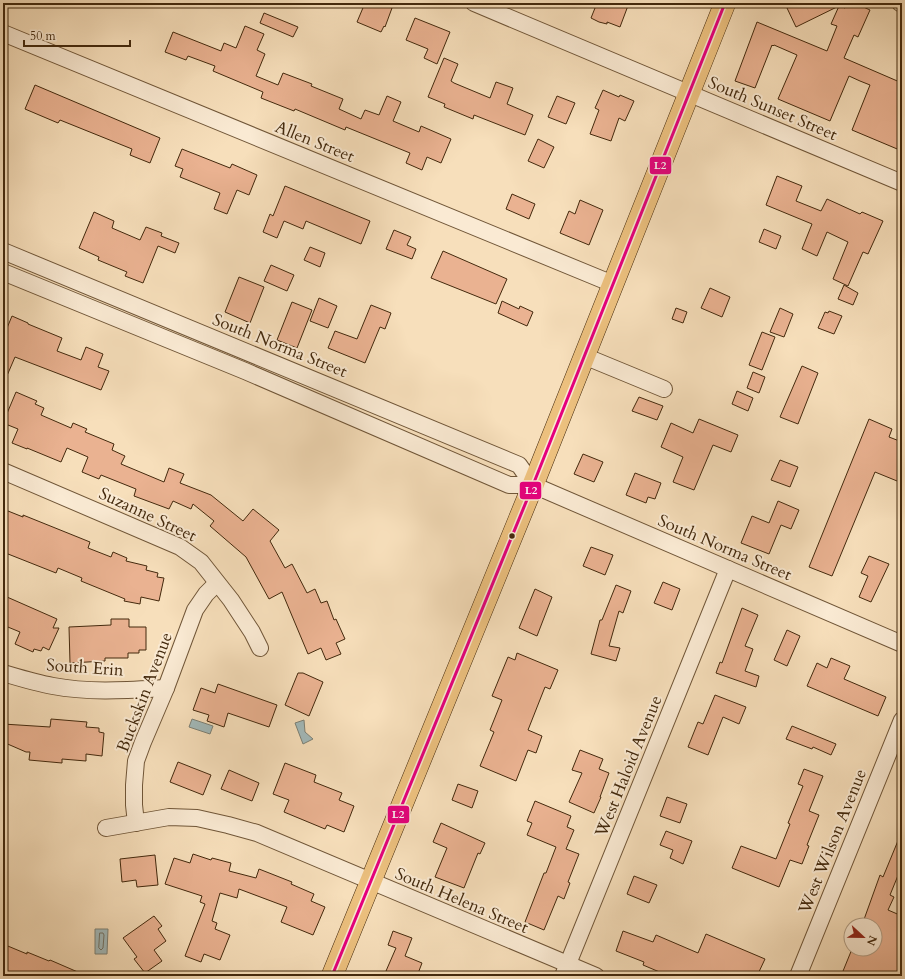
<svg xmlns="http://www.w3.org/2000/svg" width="905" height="979" font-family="Cardo,serif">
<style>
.water{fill:#a2babb;stroke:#7c8075}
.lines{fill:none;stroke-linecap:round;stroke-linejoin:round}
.shore{stroke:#727264;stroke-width:1}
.building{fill:#eab291;stroke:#43290d}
.minor-casing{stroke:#705638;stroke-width:18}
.major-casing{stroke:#43290d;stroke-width:22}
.minor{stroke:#faead3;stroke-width:16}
.major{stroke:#ecc07e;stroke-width:21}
.bus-1-casing{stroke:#faead3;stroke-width:6}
.bus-1{stroke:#e5007d;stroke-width:3}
.bus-dot{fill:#43290d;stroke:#faead3;stroke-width:1.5}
.labels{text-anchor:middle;stroke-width:4;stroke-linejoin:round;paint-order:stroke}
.street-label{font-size:17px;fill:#43290d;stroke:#faead3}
.line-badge{stroke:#faead3;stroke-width:1.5}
.badge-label{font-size:11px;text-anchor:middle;font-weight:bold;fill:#fff}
</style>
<rect width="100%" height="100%" fill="#f7dfbb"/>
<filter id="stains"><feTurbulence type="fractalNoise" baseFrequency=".005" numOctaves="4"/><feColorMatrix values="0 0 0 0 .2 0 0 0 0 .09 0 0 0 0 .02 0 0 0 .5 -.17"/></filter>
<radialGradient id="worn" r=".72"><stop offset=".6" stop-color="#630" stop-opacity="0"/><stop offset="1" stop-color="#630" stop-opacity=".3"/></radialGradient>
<g class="water">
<path d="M192,719L213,726L210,734L189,727Z"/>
<path d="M304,720L305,732L313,739L303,744L295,723Z"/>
<path d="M95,929H108L107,954H95Z"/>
</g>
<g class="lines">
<path class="shore" d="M100,933H103L104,935L103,948L101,950L99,948Z"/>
</g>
<g class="building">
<path d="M365,3H380L392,8L385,27L384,26L381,32L357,22Z"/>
<path d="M597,3H629L620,27L607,22V24L599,22L591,18Z"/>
<path d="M798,3H845L796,27L787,8Z"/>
<path d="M847,3H855L870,10L858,37L854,35L844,58L902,83V151L852,130L870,85L860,81L849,76L830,121L778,99L797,55L774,45L773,46L772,45L755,88L735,81L757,22L827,51L837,26L831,24L839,6L845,8Z"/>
<path d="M264,13L298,27L293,37L260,23Z"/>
<path d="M415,18L450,32L437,64L424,58L428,49L406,40Z"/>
<path d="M245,26L264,34L257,50L265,54L256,76L278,85L283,73L312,84L311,86L343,99L339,109L361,119L365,110L379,115L387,96L401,102L393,121L419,132L421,126L451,139L441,163L427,157L422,170L406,163L410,153L346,127L345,130L295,109L294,111L261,98L263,92L213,71L215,66L188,56L186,60L165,52L173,32L221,51L224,43L236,48Z"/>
<path d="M444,58L458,64L451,81L454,83L490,98L496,82L513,88L507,104L533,115L525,135L474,115L473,119L444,107L445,104L428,97Z"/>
<path d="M35,85L160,138L150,163L130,155L132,149L60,120L58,123L25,109Z"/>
<path d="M603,90L619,97L620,95L634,101L625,121L619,118L611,141L590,134L599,110L595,108Z"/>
<path d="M557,96L575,103L566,124L548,117Z"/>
<path d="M538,139L554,147L544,168L528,161Z"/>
<path d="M182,149L230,168L232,164L257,175L249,195L237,190L227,214L214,209L220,193L180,177L183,169L175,166Z"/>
<path d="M777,176L802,186L796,201L821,211L827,199L860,214L862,212L883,221L868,254L863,252L848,286L833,279L848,242L827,232L817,256L802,249L812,224L766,205Z"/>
<path d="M285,186L370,221L361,244L306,221L303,229L284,221L277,238L263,232L270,214L273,216Z"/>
<path d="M512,194L535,204L529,219L506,209Z"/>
<path d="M580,200L603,210L589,245L560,233L569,211L575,214Z"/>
<path d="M94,212L114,221L112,228L140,240L146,227L162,233L161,236L179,243L175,253L158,246L143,283L125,276L127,272L98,260L99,257L79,248Z"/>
<path d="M764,229L781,236L776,249L759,242Z"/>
<path d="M394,230L411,237L407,245L416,249L412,259L386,249Z"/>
<path d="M310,247L325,253L320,267L304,260Z"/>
<path d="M443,251L507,279L496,304L431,278Z"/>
<path d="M271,265L294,275L287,291L264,281Z"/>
<path d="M239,277L264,287L250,323L225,312Z"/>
<path d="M844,285L858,293L853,305L838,299Z"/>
<path d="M710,288L730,297L722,317L701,308Z"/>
<path d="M319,298L337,306L328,328L310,321Z"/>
<path d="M502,301L519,309L520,306L533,312L527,326L498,313Z"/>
<path d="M292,302L312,310L297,348L277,340Z"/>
<path d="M371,305L391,313L385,329L380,327L365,363L328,348L335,331L357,339Z"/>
<path d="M676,308L687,312L683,323L672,319Z"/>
<path d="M780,308L793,314L784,337L770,332Z"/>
<path d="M829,311L842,316L834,334L818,328L825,312L828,313Z"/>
<path d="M12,316L28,323V324L62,338L57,351L81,360L86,347L103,354L98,367L109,371L101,390L15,357L3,385V327L7,328Z"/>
<path d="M762,332L775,337L762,370L749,365Z"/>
<path d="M802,366L818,373L798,424L780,417Z"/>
<path d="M753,372L765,377L759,393L747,388Z"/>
<path d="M737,391L753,398L748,411L732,404Z"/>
<path d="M16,392L37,401L35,404L44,408L41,415L71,428L73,423L87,429L85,432L114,444L112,450L125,456L121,464L164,482L169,468L184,474L180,483L211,495L243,521L253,509L279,530L270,541L285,568L292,564L307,593L315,589L321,603L327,601L334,620L336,619L345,639L336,643L341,654L326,660L321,648L308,654L282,592L269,599L246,557L210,526L214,521L193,504L191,509L173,501L169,509L134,496L136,489L101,475L99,479L82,472L88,457L67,448L61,462L27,448V449L12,443L18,429L3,423Z"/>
<path d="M639,397L663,406L657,420L632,411Z"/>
<path d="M699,419L738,435L731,452L713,445L694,490L673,482L683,457L661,447L671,423L693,433Z"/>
<path d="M869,419L892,429L889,437L902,442V483L875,472L832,576L809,567Z"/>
<path d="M583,454L603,462L594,482L574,474Z"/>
<path d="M780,460L798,467L790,487L771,480Z"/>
<path d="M635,473L661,483L655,499L648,497L646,503L626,495Z"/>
<path d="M778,501L799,510L791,529L781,525L769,554L741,543L752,516L769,523Z"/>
<path d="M3,509L23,517V515L90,542L88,548L111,557L113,552L127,558L126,561L147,566L146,570L158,573L157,577L164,578L159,601L141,597L140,604L124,601L125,599L81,581L82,578L58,568L56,573L3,552Z"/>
<path d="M591,547L613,555L605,575L583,566Z"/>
<path d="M869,556L889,564L871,602L859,597L868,576L861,573Z"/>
<path d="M663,582L680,589L672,610L654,603Z"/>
<path d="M616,585L631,591L623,613L619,611L609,646L620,648L616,661L591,654L600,620H602Z"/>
<path d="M535,589L552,597L537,636L519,628Z"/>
<path d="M7,597L57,619L53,628H59L49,650L43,647L41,651L34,649L33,652L15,644L20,632L3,625V608Z"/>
<path d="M742,608L758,615L745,646L753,649L745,671L759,676L756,687L716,673L720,662L722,663Z"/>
<path d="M111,619H129V627H146V650H139V653H128V658H105V661L70,663L69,627L111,625Z"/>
<path d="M787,630L800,636L787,666L774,660Z"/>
<path d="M517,653L558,670L550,689L545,687L528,730L542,736L536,753L528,750L516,781L480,766L494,732L490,730L502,700L492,696L508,657L515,660Z"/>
<path d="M831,658L850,666L844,679L886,697L878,716L807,686L817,663L827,668Z"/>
<path d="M298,673H303L323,682L309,716L285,705Z"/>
<path d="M218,684L277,705L269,727L228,713L224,727L207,721L209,715L193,710L201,688L215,693Z"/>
<path d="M715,695L746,707L739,724L723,717L708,755L688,747L698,722L703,724Z"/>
<path d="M51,719L87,722L86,727L99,728V732L104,733L102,756L86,754V761L62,759V763L29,760L30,752H26L3,742V724L50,727Z"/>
<path d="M792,726L836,744L831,755L813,747L812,749L786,739Z"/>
<path d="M580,750L603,759L599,769L609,773L600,797H601L594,813L569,802L582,773L572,770Z"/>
<path d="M178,762L211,775L203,795L170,782Z"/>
<path d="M285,763L316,775L314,782L342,793L339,800L354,806L344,832L327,825L325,829L284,812L289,800L273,794Z"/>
<path d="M804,769L823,776L809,811L819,815L807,845L809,846L802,864L790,860L779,887L732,868L741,846L776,859L790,824L788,823L803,786L798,784Z"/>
<path d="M229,770L259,783L252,801L221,789Z"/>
<path d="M458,784L478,791L472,808L452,800Z"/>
<path d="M667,797L687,804L680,823L660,816Z"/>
<path d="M535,801L571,816L567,827L574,830L566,849L579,854L568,882L570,883L564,899L558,896L544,930L525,922L544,873H546L556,847L527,835L532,823L527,821Z"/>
<path d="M441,823L485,843L480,854L478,853L464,888L435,877L447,848L433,842Z"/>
<path d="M666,831L692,841L683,864L670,858L673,850L660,845Z"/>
<path d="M902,831V875L899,873L890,895L894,897L888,910L902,916V976H841L852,949H875V925H862L880,875L883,877Z"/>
<path d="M193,854L211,860L212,858L231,863L229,871L256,878L259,869L292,882L291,884L314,894L311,901L325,907L313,935L281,922L287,907L239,889L237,898L220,893L212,921L217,923L215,929L230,935L220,960L204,954L201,962L185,956L205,904L200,902L202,896L165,884L174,858L190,863Z"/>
<path d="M155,855L158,885L137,887L136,880L122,882L120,859Z"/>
<path d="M634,876L657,885L649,903L627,894Z"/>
<path d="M154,916L162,926L158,929L166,941L154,950L162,961L145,973L134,959L137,957L123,938Z"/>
<path d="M393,931L412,938L405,956L422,963L417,976H397L386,971L396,948L388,945Z"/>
<path d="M623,931L653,942L656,935L698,953L706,934L765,959L757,976H669L643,965L644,962L616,951Z"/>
<path d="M3,944L27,954V952L49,961L50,960L87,976H3Z"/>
</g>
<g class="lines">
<defs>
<g id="minor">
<path d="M474,3L902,183"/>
<path d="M900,3L902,4"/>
<path d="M3,33L613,284"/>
<path d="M3,251L519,465L533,485"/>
<path d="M3,272L245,371L509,485H533L902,644"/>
<path d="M584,356L664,389"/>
<path d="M3,471L180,547L201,562L231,600L252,632L260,648"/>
<path d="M3,673C20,678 36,683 53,686C90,693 129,690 166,688"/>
<path d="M136,823L134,805V785L136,761L143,742L166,688L195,610L206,594L217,583"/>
<path d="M106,828L169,817L197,818L228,825L257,833L596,976"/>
<path d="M563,976L728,569"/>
<path d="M798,976L902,720"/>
</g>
<path id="major" d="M332,976L533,485L725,3"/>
</defs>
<use href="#minor" class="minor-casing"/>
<use href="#major" class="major-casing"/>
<use href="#minor" class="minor"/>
<use href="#major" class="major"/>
<defs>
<path id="bus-1" d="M332,976L533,485L725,3"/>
</defs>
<use href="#bus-1" class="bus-1-casing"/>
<use href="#bus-1" class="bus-1"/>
</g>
<circle class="bus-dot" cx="512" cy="536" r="3.5"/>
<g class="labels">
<g class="street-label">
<text transform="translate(773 108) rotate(23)" y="6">South Sunset Street</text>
<text transform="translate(315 141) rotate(22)" y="6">Allen Street</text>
<text transform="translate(280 345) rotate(22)" y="6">South Norma Street</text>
<text transform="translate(148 514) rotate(25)" y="6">Suzanne Street</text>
<text transform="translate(725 547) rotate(23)" y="6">South Norma Street</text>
<text transform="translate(85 667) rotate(4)" y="6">South Erin</text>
<text transform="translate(144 692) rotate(-69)" y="6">Buckskin Avenue</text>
<text transform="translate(628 766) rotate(-68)" y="6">West Haloid Avenue</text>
<text transform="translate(832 841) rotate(-68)" y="6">West Wilson Avenue</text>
<text transform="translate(462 900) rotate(23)" y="6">South Helena Street</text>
</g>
</g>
<g class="line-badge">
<rect x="649" y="156" width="23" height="19" rx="4" fill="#e5007d"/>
<rect x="519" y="481" width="23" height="19" rx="4" fill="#e5007d"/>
<rect x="387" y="805" width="23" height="19" rx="4" fill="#e5007d"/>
</g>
<g class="badge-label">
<text x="660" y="169">L2</text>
<text x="531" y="494">L2</text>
<text x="398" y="818">L2</text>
</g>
<rect width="905" height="979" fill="none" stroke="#f7dfbb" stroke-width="16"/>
<rect x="4" y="4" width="897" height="971" fill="none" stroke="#43290d" stroke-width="2"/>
<rect x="8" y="8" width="889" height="963" fill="none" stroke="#43290d"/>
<g transform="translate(863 937) rotate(112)"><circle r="19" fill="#faead3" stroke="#b19d84"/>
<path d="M0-3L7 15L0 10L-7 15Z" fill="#8f2418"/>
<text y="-6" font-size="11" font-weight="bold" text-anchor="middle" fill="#43290d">N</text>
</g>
<path d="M24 40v6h106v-6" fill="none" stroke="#43290d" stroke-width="2"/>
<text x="30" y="40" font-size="12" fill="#43290d" stroke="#faead3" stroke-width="3" paint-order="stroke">50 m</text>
<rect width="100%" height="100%" filter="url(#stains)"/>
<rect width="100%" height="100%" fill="url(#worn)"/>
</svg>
